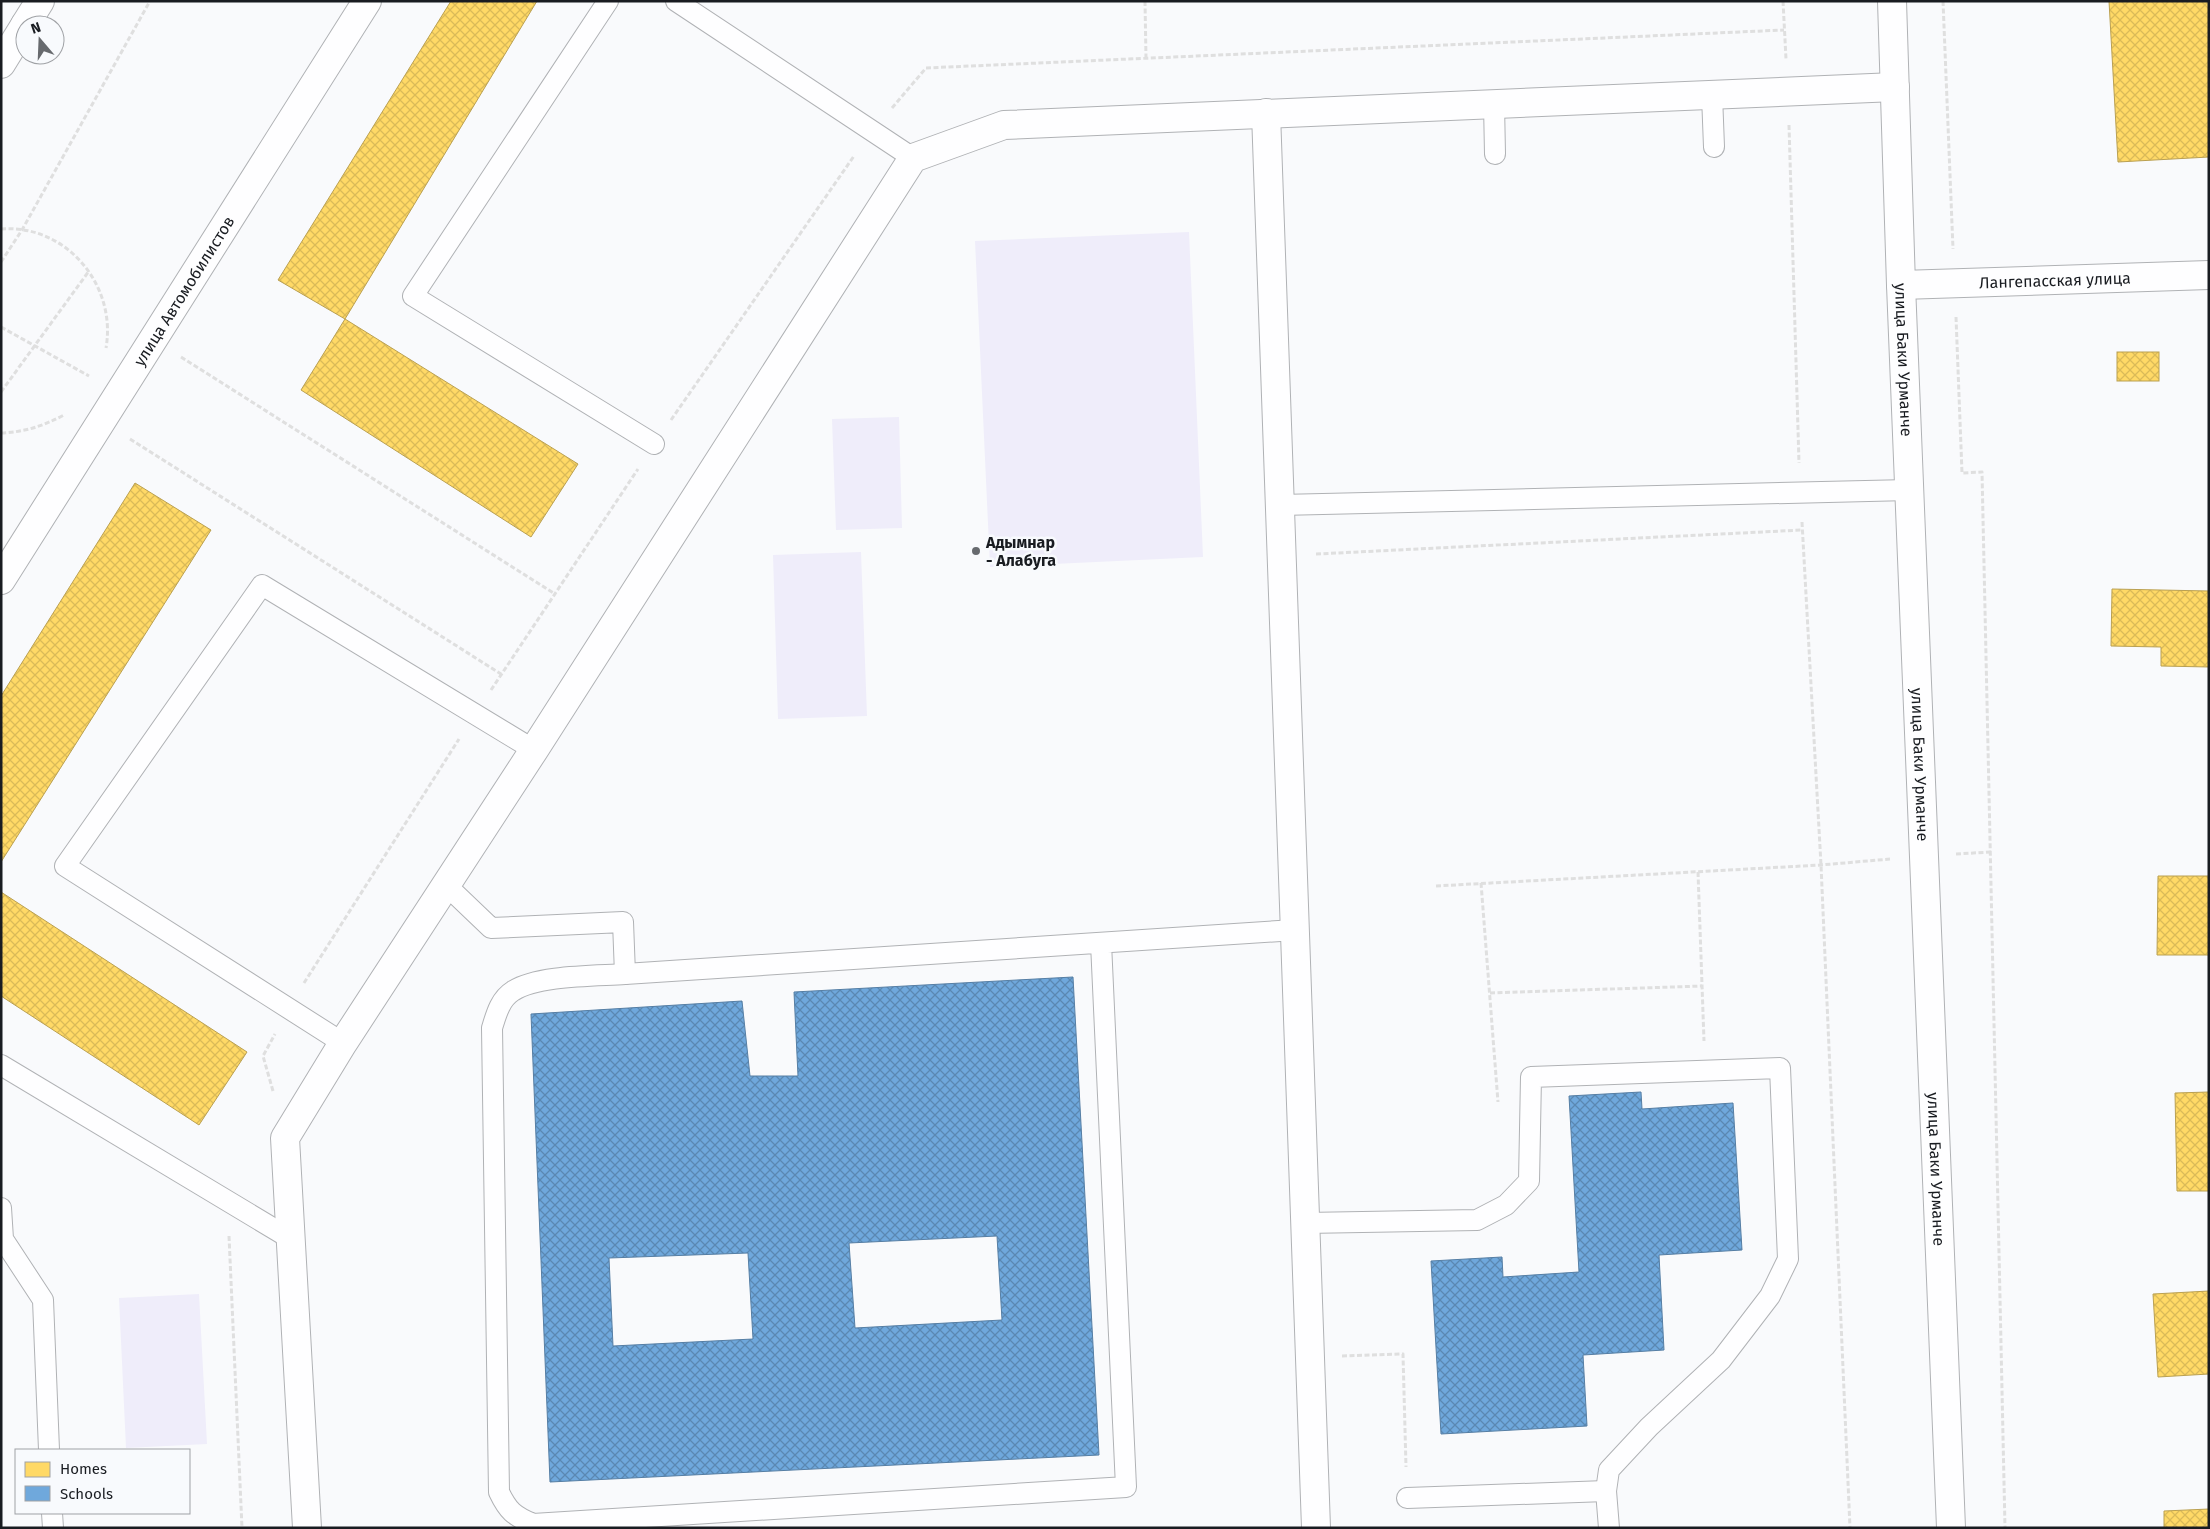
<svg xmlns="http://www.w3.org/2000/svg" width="2210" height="1529" font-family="'Fira Sans',sans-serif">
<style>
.pitch{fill:#efedfa}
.homes{fill:url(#homes-cross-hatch);stroke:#baa051}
.schools{fill:url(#schools-cross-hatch);stroke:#557ea4;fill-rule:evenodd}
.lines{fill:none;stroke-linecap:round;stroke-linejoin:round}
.lane-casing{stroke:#b0b2b5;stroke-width:22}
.street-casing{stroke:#b0b2b5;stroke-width:30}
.path{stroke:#dfdfdf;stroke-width:3;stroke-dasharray:5 2.5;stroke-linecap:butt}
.lane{stroke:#fefeff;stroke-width:20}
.street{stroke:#fefeff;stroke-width:28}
.poi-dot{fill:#676a6e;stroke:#f8fafd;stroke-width:2}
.labels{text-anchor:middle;stroke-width:5;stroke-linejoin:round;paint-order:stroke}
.street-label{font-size:16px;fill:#191c21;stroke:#f8fafd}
.poi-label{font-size:16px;font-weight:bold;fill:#191c21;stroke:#f8fafd;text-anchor:start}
</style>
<defs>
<pattern id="homes-cross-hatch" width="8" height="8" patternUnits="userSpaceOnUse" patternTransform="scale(1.25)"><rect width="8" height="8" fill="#ffd966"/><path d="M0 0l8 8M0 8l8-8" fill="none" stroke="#daba58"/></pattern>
<pattern id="schools-cross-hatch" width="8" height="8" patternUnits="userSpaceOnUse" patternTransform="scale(1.25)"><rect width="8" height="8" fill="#6fa8dc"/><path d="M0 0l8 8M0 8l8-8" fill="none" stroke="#5a88b2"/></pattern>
</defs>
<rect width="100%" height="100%" fill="#f9fafc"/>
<g class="pitch">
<path d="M1189,232L1203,557L990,567L975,241Z"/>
<path d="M899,417L902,528L836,530L832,419Z"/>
<path d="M861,552L867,716L778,719L773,555Z"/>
<path d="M199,1294L207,1444L126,1448L119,1298Z"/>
</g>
<g class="homes">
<path d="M451,1H537L345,319L278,280Z"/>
<path d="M2109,1H2209V157L2118,162Z"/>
<path d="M345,319L578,464L531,537L301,390Z"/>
<rect x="2117" y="352" width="42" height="29"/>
<path d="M135,483L211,530L1,862V696Z"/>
<path d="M2112,589L2209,591V667L2161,666V647L2111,646Z"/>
<path d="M2158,876H2209V955H2157Z"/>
<path d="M1,892L247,1052L199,1125L1,996Z"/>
<path d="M2209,1092V1191H2177L2175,1093Z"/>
<path d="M2209,1291V1374L2158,1377L2153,1294Z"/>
<path d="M2209,1509V1528H2164V1511Z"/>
</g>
<g class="schools">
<path d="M1073,977L1099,1455L550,1482L531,1014L742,1001L750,1076H798L794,992ZM997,1236L1002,1320L855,1328L849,1243ZM748,1253L753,1339L613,1346L609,1258Z"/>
<path d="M1641,1092L1642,1109L1733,1103L1742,1250L1659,1255L1664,1350L1583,1355L1587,1426L1441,1434L1431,1261L1502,1257L1503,1277L1579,1272L1569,1096Z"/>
</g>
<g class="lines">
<defs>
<g id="lane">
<path d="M608,1L413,296L654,444"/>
<path d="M676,1L913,158"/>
<path d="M1712,95L1714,147"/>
<path d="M1494,104L1495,154"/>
<path d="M1280,505L1909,490"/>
<path d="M446,885L491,928L623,922L625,974"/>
<path d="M1101,943L1126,1487L533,1524C514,1516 508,1511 499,1492L492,1028C496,1015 500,999 513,991C537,975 595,976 625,974L1295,930"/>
<path d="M343,1043L65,866L262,585L534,750"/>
<path d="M1,1065L291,1239"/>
<path d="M1,1208L3,1239L43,1300L49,1450"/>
<path d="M1305,1223L1477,1220L1506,1205L1529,1181L1531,1077L1780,1068L1788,1259L1770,1296L1721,1360L1649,1427L1609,1470L1606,1491L1609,1528"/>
<path d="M1407,1498L1606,1491"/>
<path d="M52,1513L53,1528"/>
</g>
<g id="street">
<path id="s1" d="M1892,1L1901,285L1951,1528"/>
<path d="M25,25L40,1"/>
<path d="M1,64L25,25"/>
<path d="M1266,113L1316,1528"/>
<path id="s2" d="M1901,285L2209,275"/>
<path id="s3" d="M1,580L367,1"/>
<path d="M307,1528L285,1138L343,1043L534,750L913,158L1004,125L1895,87"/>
</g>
</defs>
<use href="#lane" class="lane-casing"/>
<use href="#street" class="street-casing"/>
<g class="path">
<path d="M1145,1L1146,58"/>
<path d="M1783,1L1786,59"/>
<path d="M1943,1L1953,249"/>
<path d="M892,108L926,68L1784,30"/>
<path d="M1789,125L1799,463"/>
<path d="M1,229C66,224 117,285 106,348"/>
<path d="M1,262L22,230L150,1"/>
<path d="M1956,317L1962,473L1982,472L2005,1528"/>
<path d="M1,327L89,376"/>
<path d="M181,357L555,594"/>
<path d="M1,392L89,271"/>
<path d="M671,420L854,156"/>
<path d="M1,433C25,432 43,426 64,415"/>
<path d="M130,439L501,674"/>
<path d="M1802,522L1821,865L1850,1528"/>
<path d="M1316,554L1802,530"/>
<path d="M491,690L638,469"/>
<path d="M1956,854L1991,852"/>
<path d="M1698,872L1704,1041"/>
<path d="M1481,883L1498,1102"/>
<path d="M1436,886L1821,865L1890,859"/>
<path d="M304,983L459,739"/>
<path d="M1490,993L1702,986"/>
<path d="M273,1091L263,1056L275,1034"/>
<path d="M229,1236L242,1528"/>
<path d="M1342,1356L1403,1354L1406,1467"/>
</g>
<use href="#lane" class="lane"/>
<use href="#street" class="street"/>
</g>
<circle class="poi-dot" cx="976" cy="551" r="5"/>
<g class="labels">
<g class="street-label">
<text dy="6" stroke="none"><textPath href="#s2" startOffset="154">Лангепасская улица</textPath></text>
<text dy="6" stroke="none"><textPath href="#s3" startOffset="342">улица Автомобилистов</textPath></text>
<text dy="6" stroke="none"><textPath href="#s1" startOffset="359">улица Баки Урманче</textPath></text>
<text dy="6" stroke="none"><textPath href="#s1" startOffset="764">улица Баки Урманче</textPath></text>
<text dy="6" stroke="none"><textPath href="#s1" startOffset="1169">улица Баки Урманче</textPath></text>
</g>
<g class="poi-label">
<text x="986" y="548">Адымнар<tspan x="986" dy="18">- Алабуга</tspan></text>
</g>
</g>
<rect width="2210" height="1529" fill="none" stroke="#191c21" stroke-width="5"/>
<rect x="15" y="1449" width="175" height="65" fill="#f8fafd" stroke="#9fa1a5"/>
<rect x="25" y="1462" width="25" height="15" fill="#ffd966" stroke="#9fa1a5"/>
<text x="60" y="1474" font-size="15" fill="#191c21">Homes</text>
<rect x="25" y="1486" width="25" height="15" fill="#6fa8dc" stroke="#9fa1a5"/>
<text x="60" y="1499" font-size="15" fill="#191c21">Schools</text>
<g transform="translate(40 40) rotate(341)"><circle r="24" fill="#f8fafd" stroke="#9fa1a5"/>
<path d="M0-4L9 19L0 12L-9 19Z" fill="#676a6e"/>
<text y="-8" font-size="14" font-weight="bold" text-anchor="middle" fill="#191c21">N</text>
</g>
</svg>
